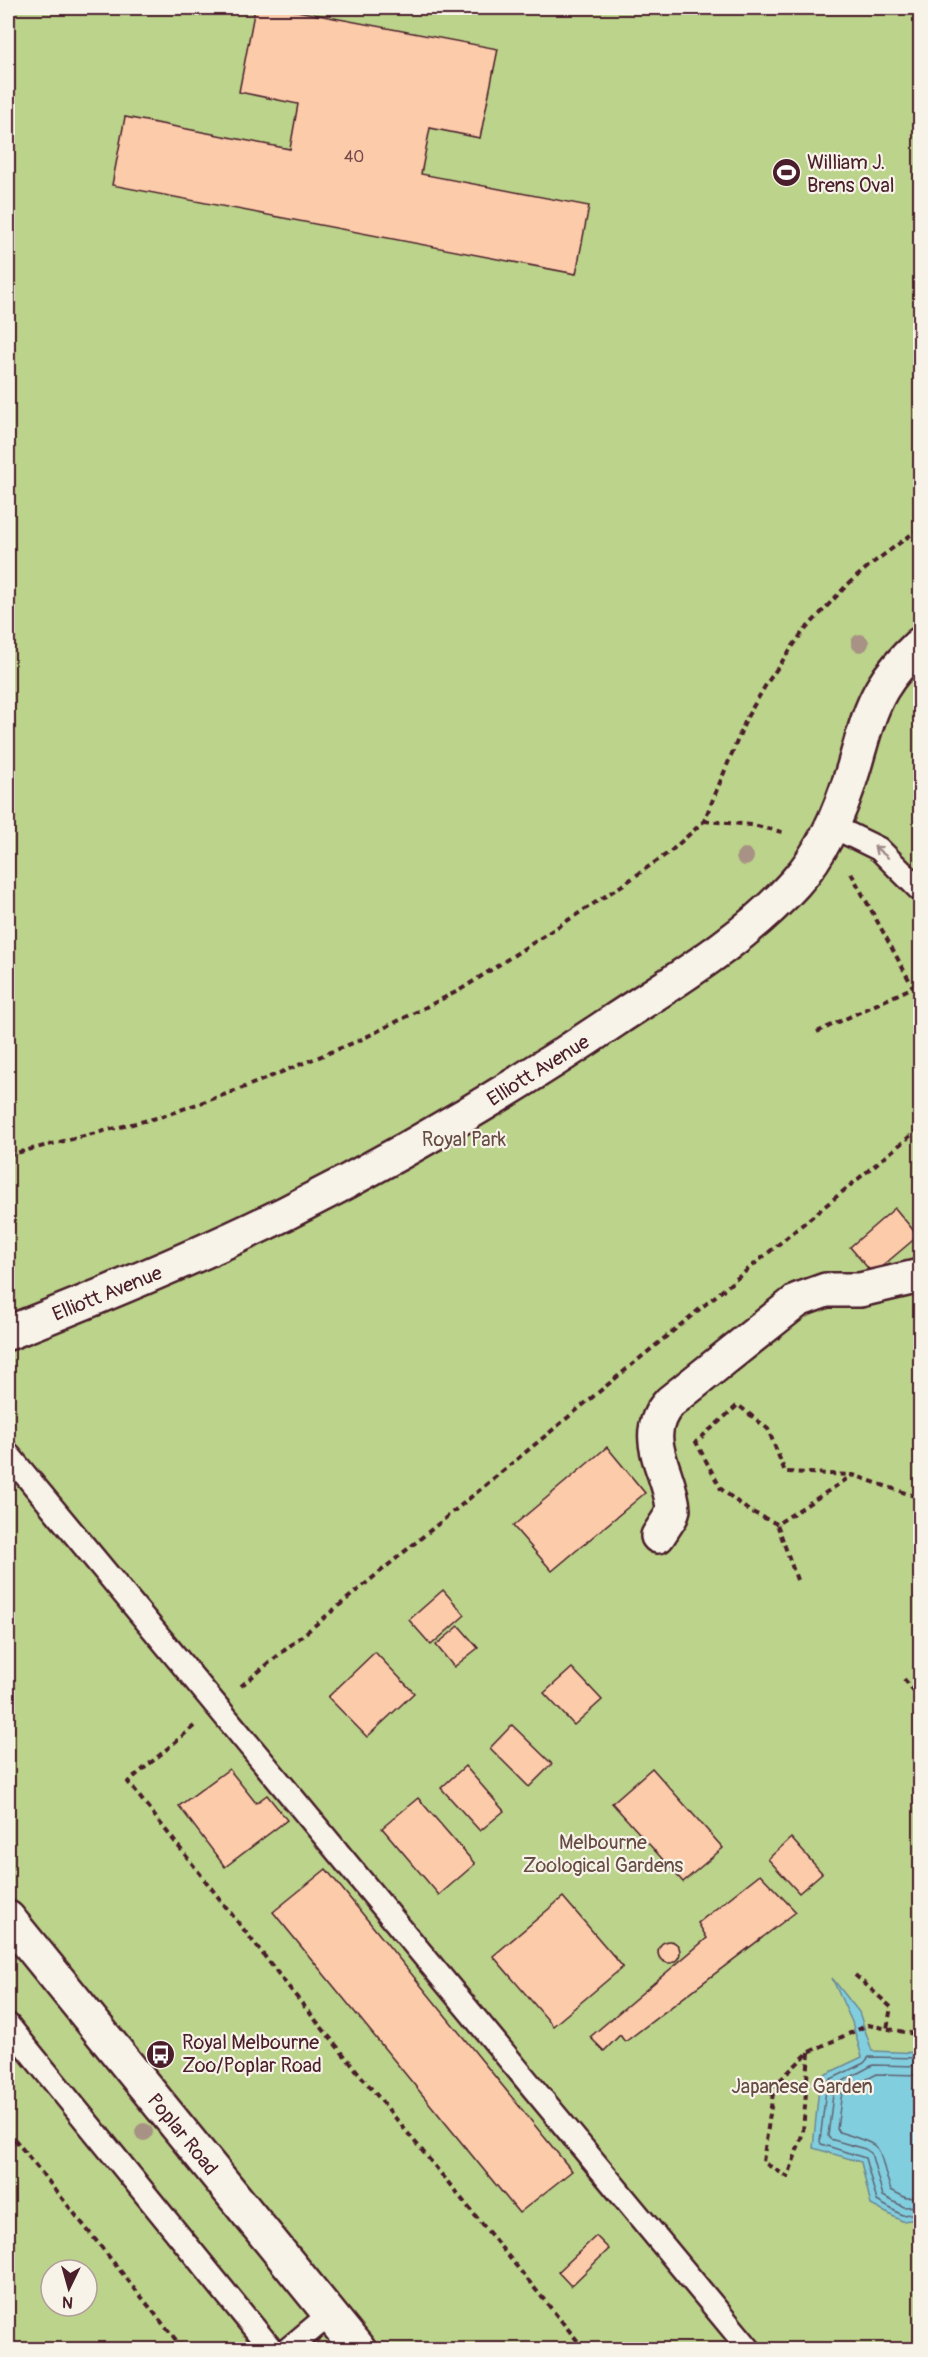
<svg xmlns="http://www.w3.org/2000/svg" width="928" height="2357" font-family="Pangolin,sans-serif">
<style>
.green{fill:#bbd38a;stroke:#82795a;stroke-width:1.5;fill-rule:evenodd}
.water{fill:#81cedf;stroke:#6b8897;stroke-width:1.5}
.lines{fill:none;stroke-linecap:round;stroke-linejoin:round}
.shore{stroke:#606573;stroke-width:1.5}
.building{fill:#fbcbaa;stroke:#4a1f2b;stroke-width:1.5}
.lane-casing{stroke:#4a1f2b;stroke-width:27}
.street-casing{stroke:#4a1f2b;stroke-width:38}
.path{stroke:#4a1f2b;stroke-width:4;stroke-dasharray:6 4.5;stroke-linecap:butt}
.lane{stroke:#f7f3e8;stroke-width:22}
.street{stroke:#f7f3e8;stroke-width:33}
.tree{fill:#a89285}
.oneway{stroke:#a0898a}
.labels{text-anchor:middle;stroke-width:4.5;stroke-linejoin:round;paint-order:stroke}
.number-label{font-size:16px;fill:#764a4b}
.poi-label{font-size:20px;fill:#4a1f2b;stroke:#f7f3e8;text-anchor:start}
.street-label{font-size:20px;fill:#4a1f2b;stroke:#f7f3e8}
.park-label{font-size:20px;fill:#664c43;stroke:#f7f3e8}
</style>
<rect width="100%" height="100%" fill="#f8e7d5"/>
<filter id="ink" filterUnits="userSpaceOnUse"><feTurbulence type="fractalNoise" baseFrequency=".0167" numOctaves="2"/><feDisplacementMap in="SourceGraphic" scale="12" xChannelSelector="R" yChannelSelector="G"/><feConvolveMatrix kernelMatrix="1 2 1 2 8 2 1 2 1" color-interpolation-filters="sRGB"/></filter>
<g filter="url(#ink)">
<path class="green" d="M8,8H920V2349L8,2350ZM51,2270H87V2306H51Z"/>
<path class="water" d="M832,1978L859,2012L872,2051L920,2053V2219L902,2221L871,2205L861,2162L813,2148L820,2077L862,2057L852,2022Z"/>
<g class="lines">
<g class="shore">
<path d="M920,2058L869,2057L864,2063L827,2081L820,2141L821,2144L865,2158L877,2201L902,2215L920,2213"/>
<path d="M920,2066L873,2065L834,2086L828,2136L830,2139L865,2149L871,2153L883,2196L904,2207L920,2206"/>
<path d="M920,2075L877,2074L842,2092L837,2129L839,2132C892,2148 874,2145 891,2190L906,2198L920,2197"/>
</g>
</g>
<g class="building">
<path d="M255,8H281L498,49L480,138L430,128L421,174L589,206L576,274L112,185L125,117L290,149L298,104L239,92Z"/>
<path d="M895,1208L918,1236L873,1274L850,1247Z"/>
<path d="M607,1447L645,1493L552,1571L513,1526Z"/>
<path d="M443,1590L465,1615L431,1645L409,1620Z"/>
<path d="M459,1626L478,1648L454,1667L436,1645Z"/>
<path d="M375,1652L414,1693L367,1737L328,1697Z"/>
<path d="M572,1668L602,1700L574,1725L544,1693Z"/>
<path d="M512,1725L552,1764L529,1787L490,1748Z"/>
<path d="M465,1766L504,1811L480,1831L441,1788Z"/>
<path d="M652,1768L723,1848L683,1882L612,1803Z"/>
<path d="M229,1769L256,1803L267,1795L287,1820L225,1867L179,1806Z"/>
<path d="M418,1798L475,1864L439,1895L382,1828Z"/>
<path d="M791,1838L822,1873L799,1893L768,1859Z"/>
<path d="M326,1869L572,2171L519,2213L273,1912Z"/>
<path d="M760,1874L796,1912L625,2042L620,2035L604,2051L590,2037L707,1938L698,1923Z"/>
<path d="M563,1897L623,1967L553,2026L493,1956Z"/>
<circle cx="669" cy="1952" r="11"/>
<path d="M596,2236L609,2249L571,2286L558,2272Z"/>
</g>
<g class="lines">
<defs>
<g id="lane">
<path d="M832,826L879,849L920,890"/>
<path d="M8,1454L750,2350"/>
<path d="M8,2025L272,2350"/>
<path d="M287,2350L330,2314"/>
</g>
<g id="street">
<path d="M8,1333C102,1296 195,1258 286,1213C400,1156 510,1091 615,1020C677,979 745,939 795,883C824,851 842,808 854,767C862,740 868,713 882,689C892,672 906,657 920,644"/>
<path d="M658,1536L671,1516L673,1509C671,1472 637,1437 670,1402L798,1300L826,1290H860L920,1276"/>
<path d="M8,1918L359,2350"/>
</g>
</defs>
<use href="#lane" class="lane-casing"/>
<use href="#street" class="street-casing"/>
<g class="path">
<path d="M704,821L753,825L786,833"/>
<path d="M851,873L913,987"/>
<path d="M817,1032L920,984"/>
<path d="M8,1155L160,1117L235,1091L358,1041L460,990L624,884L671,851L704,821L747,717L767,683L802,633L847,585L870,565L920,528"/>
<path d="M777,1524L748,1510L721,1489L696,1442L738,1405L768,1429L785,1472L853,1475"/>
<path d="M797,1580L777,1524L853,1475L920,1498"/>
<path d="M904,1679L920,1698"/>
<path d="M241,1686L920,1128"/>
<path d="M194,1726L128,1782L295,1995L585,2350"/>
<path d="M855,1975L891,2007L887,2029"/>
<path d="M809,2052L803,2132L788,2177L763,2162L774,2086L809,2052L868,2025L920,2035"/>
<path d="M8,2131L184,2350"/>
</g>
<use href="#lane" class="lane"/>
<use href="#street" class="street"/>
</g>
<g class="tree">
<circle cx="860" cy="643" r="9"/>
<circle cx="745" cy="857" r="9"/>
<circle cx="144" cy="2132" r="9"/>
</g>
<defs><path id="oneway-shaft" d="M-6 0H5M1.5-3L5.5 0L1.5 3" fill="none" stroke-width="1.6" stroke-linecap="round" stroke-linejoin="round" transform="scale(1.5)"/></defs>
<use class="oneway" href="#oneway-shaft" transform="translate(881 852) rotate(-141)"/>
</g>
<defs>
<symbol id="stadium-disc" viewBox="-11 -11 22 22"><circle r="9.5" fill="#4a1f2b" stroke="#f7f3e8"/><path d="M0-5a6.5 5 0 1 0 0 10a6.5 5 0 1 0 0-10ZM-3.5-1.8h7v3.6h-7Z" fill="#fff"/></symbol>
<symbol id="bus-disc" viewBox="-11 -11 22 22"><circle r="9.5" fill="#4a1f2b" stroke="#f7f3e8"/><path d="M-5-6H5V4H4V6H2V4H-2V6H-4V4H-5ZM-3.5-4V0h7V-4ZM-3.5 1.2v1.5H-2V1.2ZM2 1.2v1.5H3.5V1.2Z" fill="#fff"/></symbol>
</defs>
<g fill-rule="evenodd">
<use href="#stadium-disc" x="770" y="156" width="33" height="33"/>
<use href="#bus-disc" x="144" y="2038" width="33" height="33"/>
</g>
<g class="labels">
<g class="number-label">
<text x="354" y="162">40</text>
</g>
<g class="poi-label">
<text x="807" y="169">William J.<tspan x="807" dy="23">Brens Oval</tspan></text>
<text x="182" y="2049">Royal Melbourne<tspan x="182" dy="23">Zoo/Poplar Road</tspan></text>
</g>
<g class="street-label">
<text transform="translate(538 1070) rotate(-32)" y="7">Elliott Avenue</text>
<text transform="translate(107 1293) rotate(-22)" y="7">Elliott Avenue</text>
<text transform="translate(183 2134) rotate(51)" y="7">Poplar Road</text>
</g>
<g class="park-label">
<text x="464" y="1146">Royal Park</text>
<text x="603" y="1849">Melbourne<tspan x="603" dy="23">Zoological Gardens</tspan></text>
<text x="802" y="2093">Japanese Garden</text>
</g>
</g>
<rect width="928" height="2357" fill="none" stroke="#f7f3e8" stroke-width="30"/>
<rect x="15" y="15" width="898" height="2327" fill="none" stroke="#4a1f2b" stroke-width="2" filter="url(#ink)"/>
<g transform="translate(69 2288) rotate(185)"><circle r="28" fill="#f7f3e8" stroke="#b29e9c" stroke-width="1.5"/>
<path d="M0-4.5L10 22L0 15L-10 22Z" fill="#4a1f2b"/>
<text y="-9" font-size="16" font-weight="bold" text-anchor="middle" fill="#4a1f2b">N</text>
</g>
</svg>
